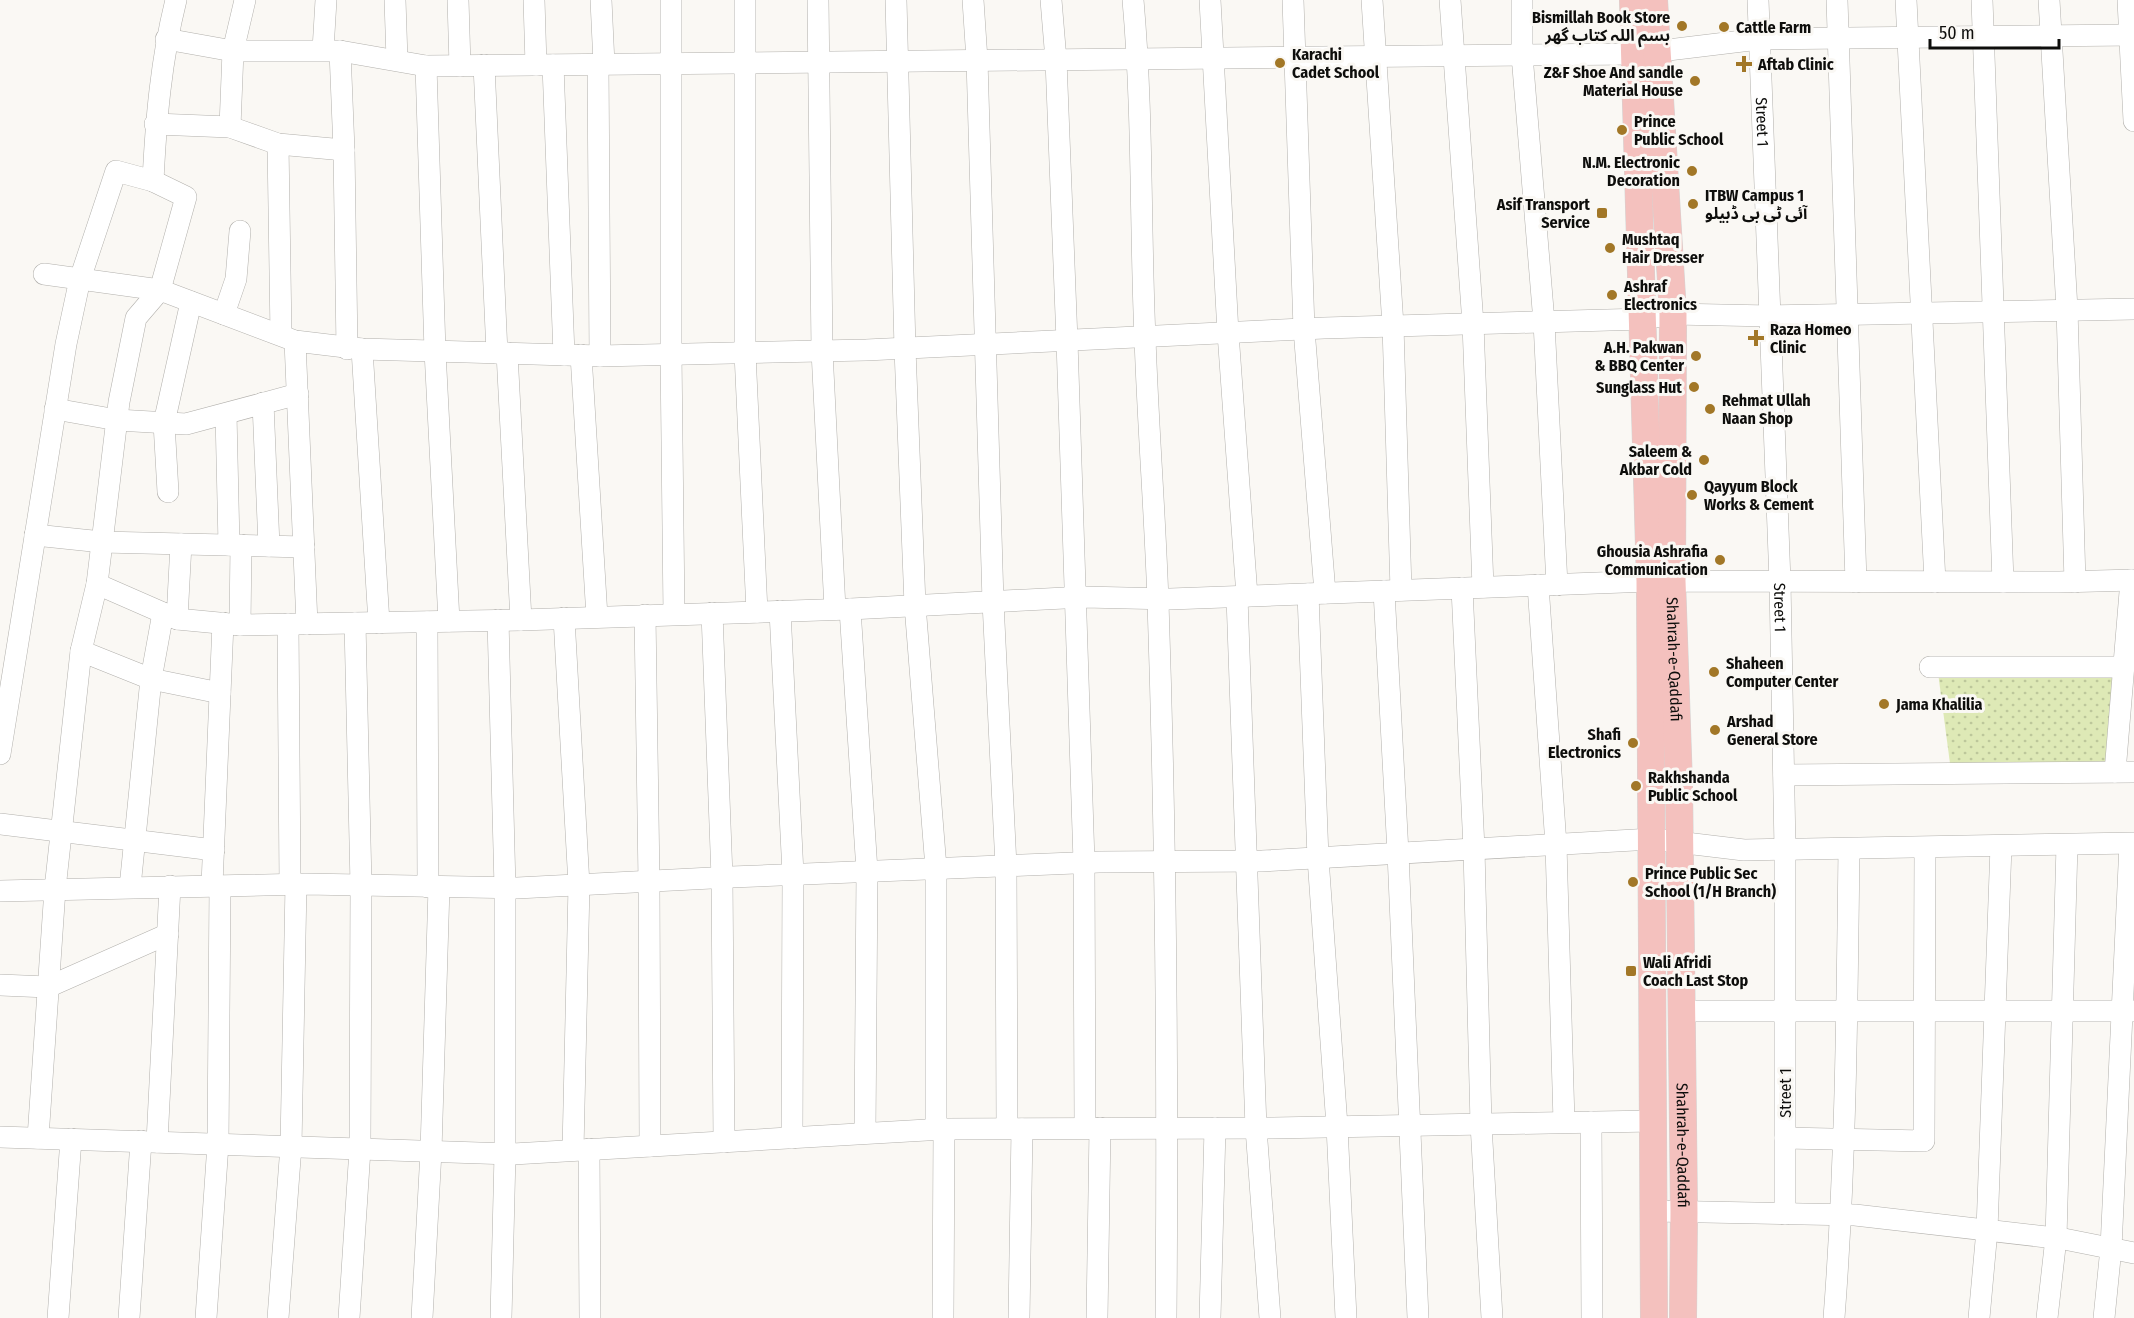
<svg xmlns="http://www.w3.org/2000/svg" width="2134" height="1318" font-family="'Fira Sans Condensed','Noto Sans Arabic',sans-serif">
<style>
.grass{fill:url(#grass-dots)}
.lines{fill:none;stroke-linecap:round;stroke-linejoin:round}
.minor-casing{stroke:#b2b0ac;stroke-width:22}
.major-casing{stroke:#d4d4d3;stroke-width:28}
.minor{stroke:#fff;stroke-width:21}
.major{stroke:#f4c1be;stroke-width:27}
.poi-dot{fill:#a27727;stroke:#faf8f4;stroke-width:2}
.labels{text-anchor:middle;stroke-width:6;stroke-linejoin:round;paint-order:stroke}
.poi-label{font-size:16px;font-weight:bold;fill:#0e0e0c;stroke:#faf8f4;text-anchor:start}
.street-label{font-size:16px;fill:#0e0e0c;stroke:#faf8f4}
</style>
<defs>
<pattern id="grass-dots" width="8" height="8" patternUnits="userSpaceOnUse" patternTransform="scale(1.5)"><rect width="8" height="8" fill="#dee9b6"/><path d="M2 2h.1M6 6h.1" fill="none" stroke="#bdc79b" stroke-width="1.8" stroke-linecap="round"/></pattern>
</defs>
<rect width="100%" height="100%" fill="#faf8f4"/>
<path class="grass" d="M1937,665L2113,667L2123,765L1951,771Z"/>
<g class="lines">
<defs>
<g id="minor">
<path d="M395,0L397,60"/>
<path d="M458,0L460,66"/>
<path d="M534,0L536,65"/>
<path d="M601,0L604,64"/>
<path d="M671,0V354L674,614"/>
<path d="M745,0V353L757,612"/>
<path d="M818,0L822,351L835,609"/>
<path d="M896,0L905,349L915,605L936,868V1129"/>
<path d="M973,0L977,60L993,602L1006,866L1007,1128"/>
<path d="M1051,0L1056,60L1067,341L1084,862L1085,1128"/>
<path d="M1133,0C1143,112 1140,225 1145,338C1148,426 1155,514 1158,602C1166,841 1168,1079 1166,1318"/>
<path d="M1210,0L1228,333L1247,596"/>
<path d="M1293,0L1304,329L1325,593"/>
<path d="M1372,0L1393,326L1401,590"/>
<path d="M1450,0L1473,324L1483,587"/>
<path d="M1522,0V55L1544,322L1557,585"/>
<path id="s1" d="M1758,0L1780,582L1785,849V1214"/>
<path d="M1837,0L1856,582"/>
<path d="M1906,0L1935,582"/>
<path d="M1982,0L2003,582"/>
<path d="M2049,0L2067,309L2075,582"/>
<path d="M2128,0L2134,121"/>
<path d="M166,39L233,51H340L426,66L1635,54L1759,39L2134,35"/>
<path d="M323,50L326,0"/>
<path d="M340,51L344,150L347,349"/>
<path d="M598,64L600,356"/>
<path d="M484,65L497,353"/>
<path d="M553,65L564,355"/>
<path d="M426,66L435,351L449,621"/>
<path d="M155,124L230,127L278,144L344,150"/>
<path d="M230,127L233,51L245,0"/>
<path d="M278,144L281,335"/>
<path d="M44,274L160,290L295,341L362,349L600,356L866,350L1324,328L1644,319L1673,314L1770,316L2134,309"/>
<path d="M224,314L236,279L240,231"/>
<path d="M295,341L307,624"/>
<path d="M362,349L379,623"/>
<path d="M507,353L521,620"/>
<path d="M581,355L597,617"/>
<path d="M263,403L269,546"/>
<path d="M55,409L117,420L186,424L298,394"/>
<path d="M226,414L229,545"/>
<path d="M168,492L164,423L191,302"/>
<path d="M35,535L102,542L304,547"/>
<path d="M97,584L177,619L240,625L521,620L850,609L1084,597L1170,599L1650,581L2059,582L2134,580"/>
<path d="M1538,585L1556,845L1564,1122"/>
<path d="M1462,588L1474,849L1481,1124L1492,1318"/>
<path d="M1384,591L1398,853L1418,1318"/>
<path d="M1308,594L1318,858L1337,1126L1346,1318"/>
<path d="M1237,597L1256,1128L1270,1318"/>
<path d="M850,609L867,871L865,1133"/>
<path d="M780,611L793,874L792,1138"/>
<path d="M712,613L722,877L724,1142"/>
<path d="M645,615L649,881L650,1146"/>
<path d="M564,618L579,885L573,1150"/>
<path d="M177,619L181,544"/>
<path d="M498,620L505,888V1154L501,1318"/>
<path d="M427,622L428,887"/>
<path d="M288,624L290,884"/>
<path d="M240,625L241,545"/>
<path d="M81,651L151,679L220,693"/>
<path d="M1930,667H2124"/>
<path d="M0,754L66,344L80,279L116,171L153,181C156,120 161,60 176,0"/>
<path d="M2115,772L2131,580"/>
<path d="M1784,775L2134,772"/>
<path d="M0,824L214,850"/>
<path d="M212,885L223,623"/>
<path d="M130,887L151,679L163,613"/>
<path d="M0,891L305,884L517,888L731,877L1099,862L1262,861L1652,839L1744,850L2134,843"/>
<path d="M0,985L48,987L168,934"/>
<path d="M1682,1011H2134"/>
<path d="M1591,1122L1592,1318"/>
<path d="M0,1137L513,1154L944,1129L1273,1128L1653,1121"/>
<path d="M38,1138L55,889L81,651L97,584L119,402L136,318L160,290L186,197L153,181"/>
<path d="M1785,1138L1924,1141L1925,848"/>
<path d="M157,1142L170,886"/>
<path d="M589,1149L590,1318"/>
<path d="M1654,1211L1855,1215L2064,1239L2134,1253"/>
<path d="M58,1318L71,1139"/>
<path d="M129,1318L141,1141"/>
<path d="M206,1318L218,1144L220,886"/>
<path d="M278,1318L291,1146L296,884"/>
<path d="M349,1318L360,1149L361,885L355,623"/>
<path d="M422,1318L431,1151L439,887"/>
<path d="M943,1318L944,1129"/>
<path d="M1019,1318L1022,1129"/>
<path d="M1097,1318L1100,1128"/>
<path d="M1210,1318L1215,1128"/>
<path d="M1834,1318C1846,1162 1847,1005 1849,849"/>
<path d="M1979,1318L1987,1230L2001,846"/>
<path d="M2047,1318L2056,1238L2067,845"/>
<path d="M2104,1318L2111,1248L2130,844"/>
</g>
<g id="major">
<path d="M1633,0L1650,581L1654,1318"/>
<path id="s2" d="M1654,0L1673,314L1672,581L1679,785L1684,1212L1683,1318"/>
</g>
</defs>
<use href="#minor" class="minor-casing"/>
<use href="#major" class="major-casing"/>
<use href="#minor" class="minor"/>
<use href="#major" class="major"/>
</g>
<g class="poi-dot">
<circle cx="1682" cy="26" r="6"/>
<circle cx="1724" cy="27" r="6"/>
<circle cx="1280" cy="63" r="6"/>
<path d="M1741 55h6v6h6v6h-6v6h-6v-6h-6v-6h6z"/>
<circle cx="1695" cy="81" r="6"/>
<circle cx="1622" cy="130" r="6"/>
<circle cx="1692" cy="171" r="6"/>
<circle cx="1693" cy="204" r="6"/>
<rect x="1596" y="207" width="12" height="12" rx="3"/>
<circle cx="1610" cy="248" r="6"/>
<circle cx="1612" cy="295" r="6"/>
<path d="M1753 329h6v6h6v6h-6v6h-6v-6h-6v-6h6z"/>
<circle cx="1696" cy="356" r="6"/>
<circle cx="1694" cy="387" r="6"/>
<circle cx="1710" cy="409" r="6"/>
<circle cx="1704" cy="460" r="6"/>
<circle cx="1692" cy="495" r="6"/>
<circle cx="1720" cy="560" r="6"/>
<circle cx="1714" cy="672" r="6"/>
<circle cx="1884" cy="704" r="6"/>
<circle cx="1715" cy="730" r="6"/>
<circle cx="1633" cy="743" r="6"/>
<circle cx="1636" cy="786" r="6"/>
<circle cx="1633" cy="882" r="6"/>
<rect x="1625" y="965" width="12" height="12" rx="3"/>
</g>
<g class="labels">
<g class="poi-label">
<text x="1670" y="23" text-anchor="end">Bismillah Book Store<tspan x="1670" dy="18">بسم اللہ کتاب گھر</tspan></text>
<text x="1736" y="33">Cattle Farm</text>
<text x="1292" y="60">Karachi<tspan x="1292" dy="18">Cadet School</tspan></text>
<text x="1758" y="70">Aftab Clinic</text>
<text x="1683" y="78" text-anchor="end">Z&amp;F Shoe And sandle<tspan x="1683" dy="18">Material House</tspan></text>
<text x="1634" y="127">Prince<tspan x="1634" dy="18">Public School</tspan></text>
<text x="1680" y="168" text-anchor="end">N.M. Electronic<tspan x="1680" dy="18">Decoration</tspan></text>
<text x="1705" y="201">ITBW Campus 1<tspan x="1705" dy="18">آئی ٹی بی ڈبیلو</tspan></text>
<text x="1590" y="210" text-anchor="end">Asif Transport<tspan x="1590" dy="18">Service</tspan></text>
<text x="1622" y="245">Mushtaq<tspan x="1622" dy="18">Hair Dresser</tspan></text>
<text x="1624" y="292">Ashraf<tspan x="1624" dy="18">Electronics</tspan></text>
<text x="1770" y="335">Raza Homeo<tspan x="1770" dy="18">Clinic</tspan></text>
<text x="1684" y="353" text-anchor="end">A.H. Pakwan<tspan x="1684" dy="18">&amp; BBQ Center</tspan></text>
<text x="1682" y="393" text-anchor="end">Sunglass Hut</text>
<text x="1722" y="406">Rehmat Ullah<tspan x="1722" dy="18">Naan Shop</tspan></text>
<text x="1692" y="457" text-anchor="end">Saleem &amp;<tspan x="1692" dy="18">Akbar Cold</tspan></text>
<text x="1704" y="492">Qayyum Block<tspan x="1704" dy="18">Works &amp; Cement</tspan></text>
<text x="1708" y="557" text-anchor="end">Ghousia Ashrafia<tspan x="1708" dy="18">Communication</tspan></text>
<text x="1726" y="669">Shaheen<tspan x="1726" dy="18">Computer Center</tspan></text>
<text x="1896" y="710">Jama Khalilia</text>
<text x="1727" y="727">Arshad<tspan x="1727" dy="18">General Store</tspan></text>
<text x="1621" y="740" text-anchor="end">Shafi<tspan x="1621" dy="18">Electronics</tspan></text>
<text x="1648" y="783">Rakhshanda<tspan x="1648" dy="18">Public School</tspan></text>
<text x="1645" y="879">Prince Public Sec<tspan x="1645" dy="18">School (1/H Branch)</tspan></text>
<text x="1643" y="968">Wali Afridi<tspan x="1643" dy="18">Coach Last Stop</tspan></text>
</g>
<g class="street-label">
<text dy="6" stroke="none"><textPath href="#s1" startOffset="122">Street 1</textPath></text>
<text dy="6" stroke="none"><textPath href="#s1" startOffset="608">Street 1</textPath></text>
<text dy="6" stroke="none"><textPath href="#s2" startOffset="660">Shahrah-e-Qaddafi</textPath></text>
<text transform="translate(1785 1093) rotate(-90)" y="6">Street 1</text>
<text dy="6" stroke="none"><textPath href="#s2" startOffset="1146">Shahrah-e-Qaddafi</textPath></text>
</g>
</g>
<path d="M1930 39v9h129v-9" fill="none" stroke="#0e0e0c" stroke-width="3"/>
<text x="1939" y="39" font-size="18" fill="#0e0e0c" stroke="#faf8f4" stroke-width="4.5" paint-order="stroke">50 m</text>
</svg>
